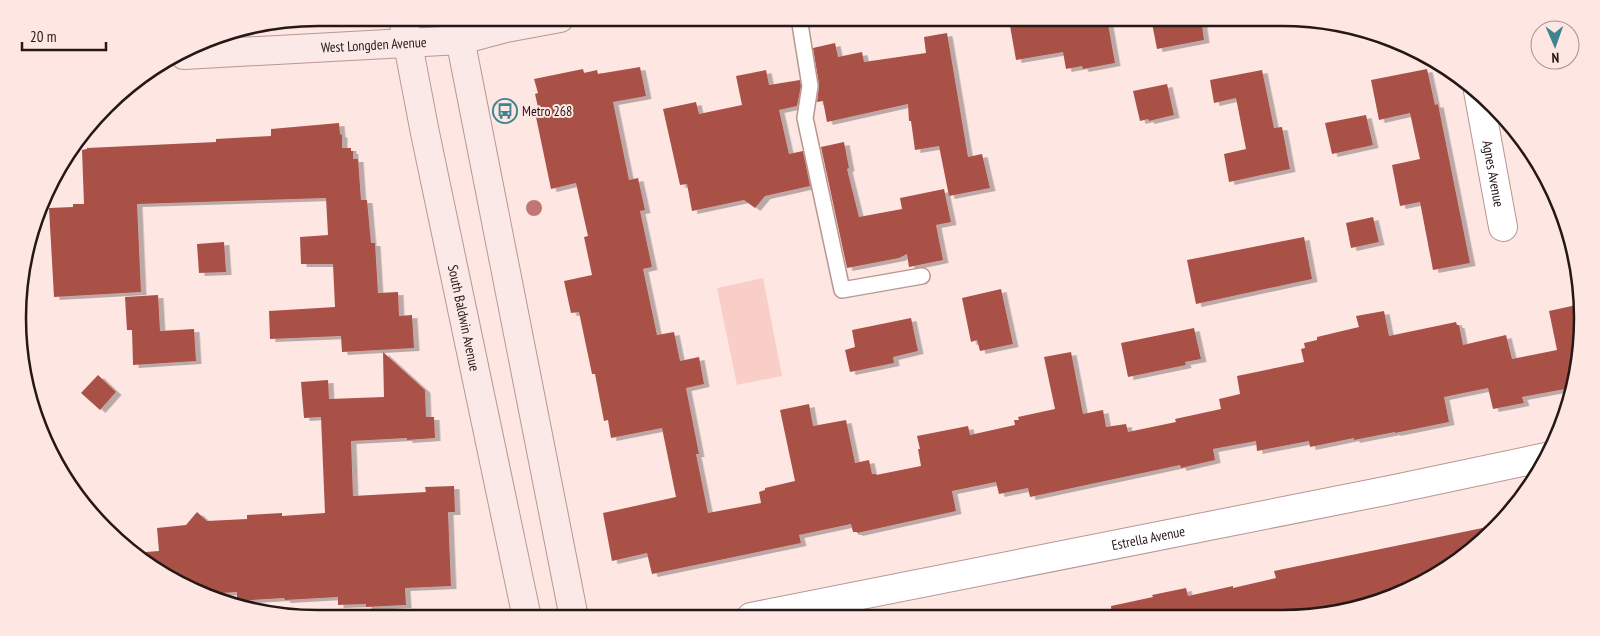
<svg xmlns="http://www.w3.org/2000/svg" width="1600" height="636" font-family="'PT Sans Narrow',sans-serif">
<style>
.green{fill:#f9cec7}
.building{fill:#aa5147;filter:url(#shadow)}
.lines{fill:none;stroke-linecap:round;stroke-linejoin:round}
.lane-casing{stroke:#ba9691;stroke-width:18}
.street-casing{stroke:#ba9691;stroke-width:30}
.secondary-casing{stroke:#ba9691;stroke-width:30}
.lane{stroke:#fff;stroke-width:15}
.street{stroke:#fff;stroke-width:28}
.secondary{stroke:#fae9e7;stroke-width:28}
.tree{fill:#c07773}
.labels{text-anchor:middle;stroke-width:4;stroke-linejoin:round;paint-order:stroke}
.street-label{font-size:14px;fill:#251816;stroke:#fee6e3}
.poi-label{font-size:14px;fill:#251816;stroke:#fee6e3;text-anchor:start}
.rim{fill:none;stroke:#251816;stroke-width:2.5}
</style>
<defs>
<filter id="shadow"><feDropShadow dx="5.5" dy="3" stdDeviation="0" flood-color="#0004"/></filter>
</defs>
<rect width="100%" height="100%" fill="#fee6e3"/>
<path class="green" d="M763,278L782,376L737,385L717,288Z"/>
<g class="building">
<path d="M1021,18H1107L1115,63L1083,69L1082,66L1066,69L1063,52L1016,60L1009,20Z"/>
<path d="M1151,18H1201L1204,40L1157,49Z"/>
<path d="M947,33L968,157L982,154L990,188L949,196L939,146L915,150L911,121H909L908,104L827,122L823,101L817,102L819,85L813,48L835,43L838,57L862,52L864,62L926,53L924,37Z"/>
<path d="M640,67L646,96L613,102L629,180L638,178L645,210L640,211L652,267L643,269L657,335L674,332L680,361L699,357L704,384L686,388L699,454H696L708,513L761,503L759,492L765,490V488L795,481L780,410L809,404L813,426L846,420L855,463L869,460L872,474H876V475L921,466L918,449H920L917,436L968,426L970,435L1015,425L1014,420H1019L1018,417L1055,409L1044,357L1071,352L1083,414L1103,410L1106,427L1126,424L1128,432L1176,422L1175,419L1221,409L1219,399L1240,394L1237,376L1304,362L1301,349L1305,348L1304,343L1317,340V337L1359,327L1356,316L1384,311L1389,336L1456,322L1457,325H1459L1463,345L1506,335L1512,359L1557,350L1549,311L1581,304L1569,393H1566L1565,389L1522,397L1524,403L1493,409L1488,388L1444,397L1449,422L1395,433V432L1354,440V438L1310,447L1309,441L1257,451L1256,441L1213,449L1215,460L1181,468L1180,465L1030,497L1028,488L999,494L996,482L952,491L956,511L857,533V532H853L851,524L799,535L801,543L652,574L647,553L612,561L603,513L676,497L662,428L611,438L608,420L604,421L595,374H592L579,312L571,313L564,281L592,275L584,237L588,236L576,183L551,189L536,117L540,116L535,94L538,93L534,79L583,69L584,73L597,70L598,74Z"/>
<path d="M1427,69L1435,105L1438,104L1470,263L1433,270L1420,202L1400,206L1392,165L1420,159L1410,113L1379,120L1371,80Z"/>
<path d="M766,70L769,85L800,80L801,86L797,106L779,110L789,154L803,151L810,186L765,196L755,208L744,200L692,211L687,184L680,185L663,109L696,102L699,114L742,105L736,76Z"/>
<path d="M1262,70L1274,128L1282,127L1290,169L1229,182L1224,154L1246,149L1236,98L1214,103L1210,80Z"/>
<path d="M1167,84L1174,115L1149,121L1148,119L1140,121L1133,91Z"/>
<path d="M1366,115L1373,145L1332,154L1325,123Z"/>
<path d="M339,123L340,134L342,135V148H351V151H353V159H358L361,200H367L371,243H375L378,293L398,292L399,316L412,315L414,348L342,352L341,336L270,339L269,311L335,307L333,264H301L300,237L328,235L326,198L137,204L141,292L54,297L49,208L73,207V204H84L82,150L87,149V148L216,142V139L271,136V129Z"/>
<path d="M844,142L849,168L847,169L859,217L902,209L900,198L944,189L951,222L936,225L943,260L909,267L907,254L899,258L847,268L821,147Z"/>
<path d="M1373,217L1379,242L1351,248L1346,223Z"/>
<path d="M1304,237L1312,279L1196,304L1187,260Z"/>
<path d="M224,242L226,272L199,273L197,244Z"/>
<path d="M1001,289L1013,344L980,351L977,340L971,342L962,298Z"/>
<path d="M158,295L160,331L194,329L196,361L133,365L132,330H127L125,297Z"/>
<path d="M911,318L918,351L893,357L894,363L850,372L845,350L855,347L852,330Z"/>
<path d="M1194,328L1201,359L1185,362L1186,365L1128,377L1121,343Z"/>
<path d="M383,352L425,390L426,417H434L435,438L407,440V438L351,441L353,496L426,492L425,487L454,486L455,512H448L451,586L405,588L406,605L366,607V604L338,605V597L285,600L284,598L237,601V592L205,594L135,556L132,553L159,551L157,528L186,525L197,512L207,521L247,519V515L282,513V516L325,513L321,417L304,418L301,382L328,380L329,399L384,397Z"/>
<path d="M98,375L116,392L100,410L81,393Z"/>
<path d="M1497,525L1480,544L1415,588L1322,616H1112L1111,606L1153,597L1152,595L1186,588L1188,596L1233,586V588L1276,578L1274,571Z"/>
</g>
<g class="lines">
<defs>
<path id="lane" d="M799,18L810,86L805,118L842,290L922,276"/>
<g id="street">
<path id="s1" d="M1478,91L1503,227"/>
<path id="s2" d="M751,617L1390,490L1546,457"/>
</g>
<g id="secondary">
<path id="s3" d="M403,18L425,133L527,618"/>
<path d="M456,18L574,618"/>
<path id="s4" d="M184,55L461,40L506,28L560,18"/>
</g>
</defs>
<use href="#lane" class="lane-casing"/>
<use href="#street" class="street-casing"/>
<use href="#secondary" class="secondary-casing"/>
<use href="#lane" class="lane"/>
<use href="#street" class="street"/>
<use href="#secondary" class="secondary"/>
</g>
<circle class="tree" cx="534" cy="208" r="8"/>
<defs>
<symbol id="bus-ring" viewBox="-11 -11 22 22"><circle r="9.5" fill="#fee6e3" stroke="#3d848e" stroke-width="1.5"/><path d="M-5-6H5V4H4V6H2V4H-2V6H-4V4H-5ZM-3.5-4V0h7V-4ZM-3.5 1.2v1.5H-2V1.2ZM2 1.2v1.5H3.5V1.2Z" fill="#3d848e"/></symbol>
</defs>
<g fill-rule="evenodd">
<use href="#bus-ring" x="491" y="97" width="28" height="28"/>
</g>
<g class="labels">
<g class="street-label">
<text dy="5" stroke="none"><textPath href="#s4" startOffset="190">West Longden Avenue</textPath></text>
<text dy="5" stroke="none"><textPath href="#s1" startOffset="84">Agnes Avenue</textPath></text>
<text dy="5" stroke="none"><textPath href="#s3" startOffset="306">South Baldwin Avenue</textPath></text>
<text dy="5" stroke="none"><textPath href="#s2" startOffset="405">Estrella Avenue</textPath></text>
</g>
<g class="poi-label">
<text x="522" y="116">Metro 268</text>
</g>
</g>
<path d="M0 0H1600V636H0ZM318 26H1282A292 292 0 0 1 1574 318V318A292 292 0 0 1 1282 610H318A292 292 0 0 1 26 318V318A292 292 0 0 1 318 26Z" fill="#fee6e3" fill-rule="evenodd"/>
<path class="rim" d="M318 26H1282A292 292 0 0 1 1574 318V318A292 292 0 0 1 1282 610H318A292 292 0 0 1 26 318V318A292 292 0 0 1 318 26Z"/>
<g transform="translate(1555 45) rotate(178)"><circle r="24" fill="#fee6e3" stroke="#a79491"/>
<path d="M0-4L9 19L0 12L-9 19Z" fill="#3d848e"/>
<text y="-8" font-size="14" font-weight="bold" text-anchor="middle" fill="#251816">N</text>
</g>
<path d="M22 42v8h84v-8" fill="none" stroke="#251816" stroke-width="2.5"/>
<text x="30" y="42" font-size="15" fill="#251816" stroke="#fee6e3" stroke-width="4" paint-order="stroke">20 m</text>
</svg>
